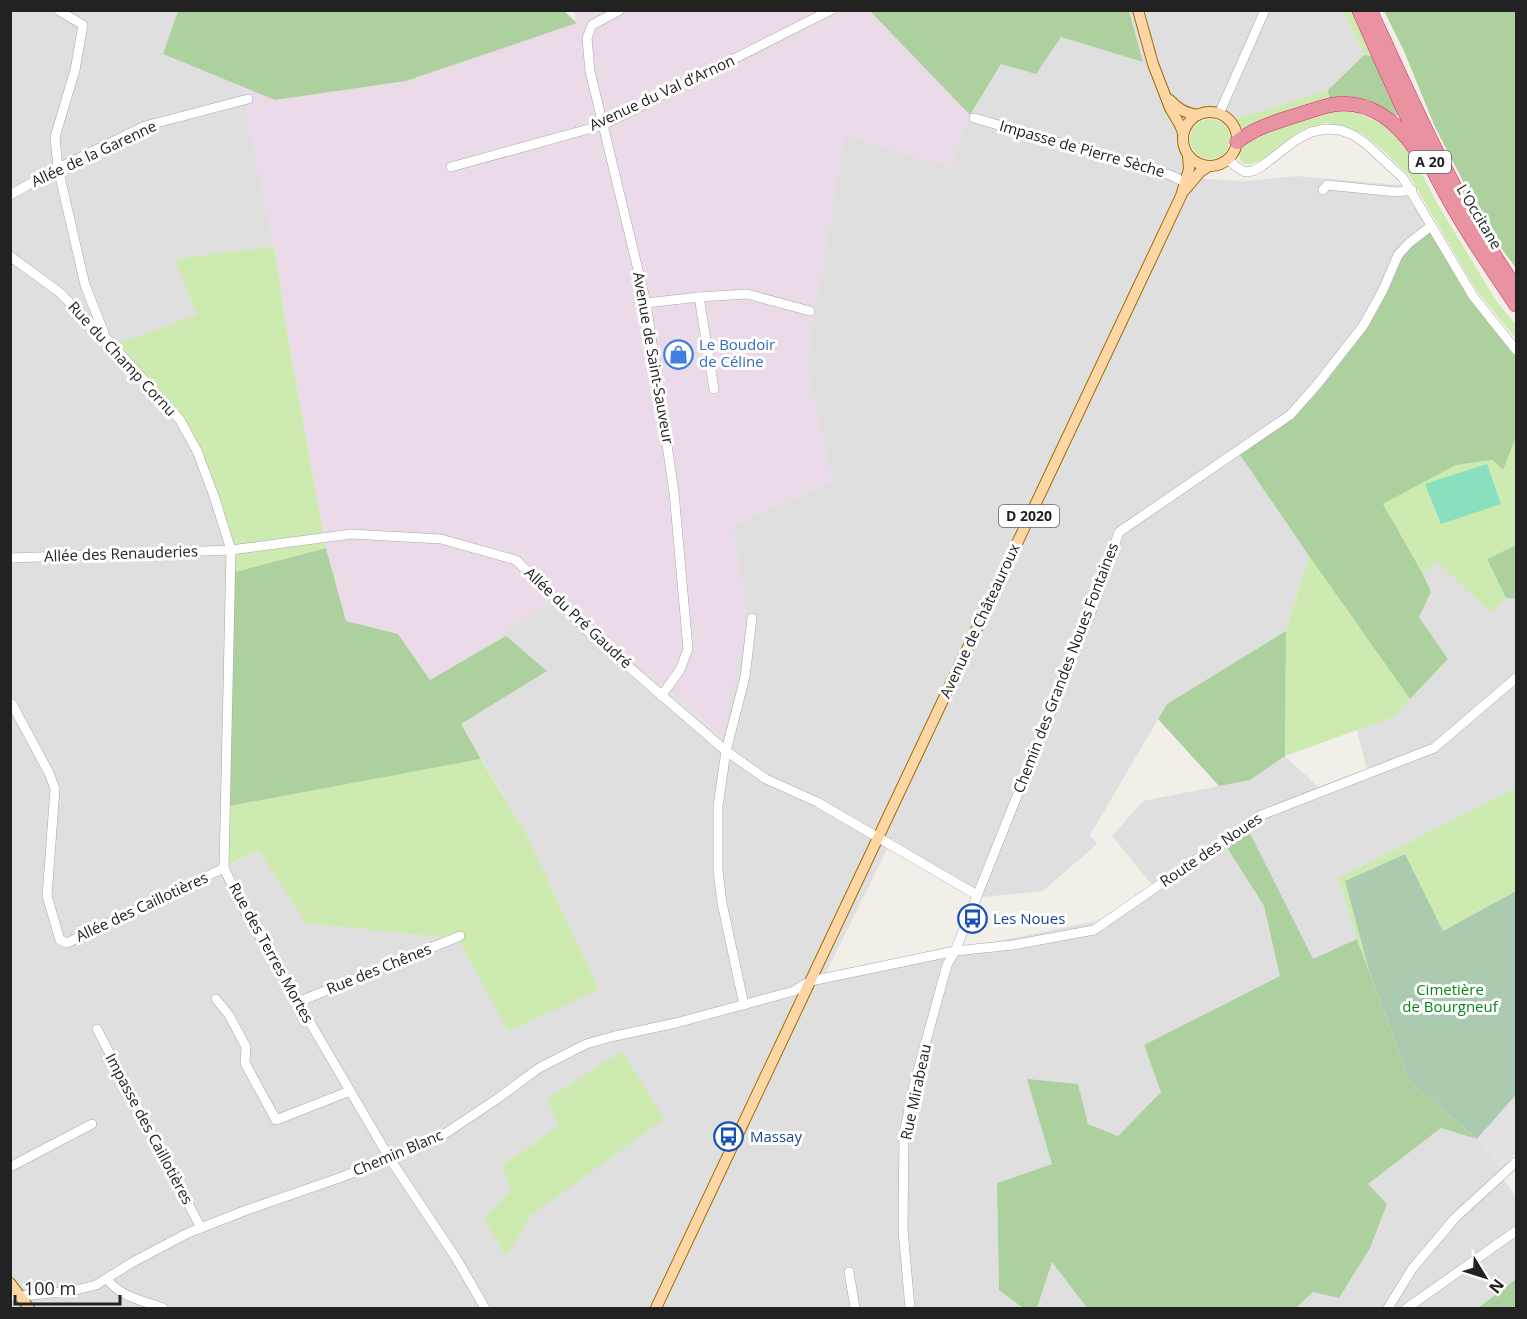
<svg xmlns="http://www.w3.org/2000/svg" width="1527" height="1319" font-family="'Open Sans',sans-serif">
<style>
.residential{fill:#e0dfdf;fill-rule:evenodd}
.industrial{fill:#ebdbe8}
.grass{fill:#cdebb0}
.forest{fill:#add19e}
.cemetery{fill:#aacbaf}
.pitch{fill:#88e0be}
.parking{fill:#e2e2e2}
.lines{fill:none;stroke-linecap:round;stroke-linejoin:round}
.minor-casing{stroke:#a9a9a9;stroke-width:10}
.major-casing{stroke:#a06b00;stroke-width:12}
.highway-casing{stroke:#dc2a67;stroke-width:15}
.minor{stroke:#fff;stroke-width:9}
.major{stroke:#fcd6a4;stroke-width:10}
.highway{stroke:#e892a2;stroke-width:14}
.labels{text-anchor:middle;stroke-width:6;stroke-linejoin:round;paint-order:stroke}
.shield{fill:#fff;stroke:#646464;stroke-width:1.5}
.shield-label{font-size:14px;font-weight:bold;fill:#222}
.street-label{font-size:15px;fill:#222;stroke:#fff}
.shop-label{font-size:15px;fill:#366cbe;stroke:#fff;text-anchor:start}
.transit-label{font-size:15px;fill:#164399;stroke:#fff;text-anchor:start}
.park-label{font-size:15px;fill:#0c8416;stroke:#fff}
</style>
<rect width="100%" height="100%" fill="#f2efe9"/>
<g class="residential">
<path d="M10,11H178L164,54L241,86L274,246L176,259L197,315L180,421L198,455L235,572L224,867L258,850L307,923L458,939L599,990L528,837L461,724L430,680L560,595L721,738L747,619L732,525L832,482L806,366L844,135L949,167L970,115L1001,64L1036,73L1061,37L1143,62L1129,11H1343L1364,55L1328,90L1236,119L1214,107L1193,110L1177,130L1183,163L1205,179L1247,181L1296,176L1400,185L1428,227L1393,275L1362,329L1290,410L1238,452L1309,556L1286,631L1167,704L1090,835L1097,844L1043,891L983,897L892,839L824,977L1101,920L1152,885L1112,836L1143,801L1249,780L1285,756L1318,787L1367,769L1357,730L1392,718L1448,659L1419,617L1431,592L1423,574L1436,561L1491,612L1506,598L1516,599V788L1338,878L1357,939L1313,960L1248,829L1225,846L1264,906L1281,976L1144,1045L1161,1092L1118,1136L1088,1124L1052,1164L997,1183L999,1290L1023,1308H11ZM622,1052L532,1215L506,1256L484,1218L512,1190L502,1165L559,1126L548,1099Z"/>
<path d="M1441,1128L1477,1139L1502,1170L1504,1180L1516,1197V1279L1478,1308H1296L1313,1292L1368,1184Z"/>
<path d="M1052,1262L1087,1308H1037Z"/>
</g>
<path class="industrial" d="M870,10L970,115L949,167L844,136L806,366L832,482L732,525L747,619L722,738L560,596L430,680L398,634L346,621L326,548L289,343L274,246L241,86L275,100L406,81L576,23L574,11Z"/>
<g class="grass">
<path d="M1343,11H1351L1372,56L1364,55Z"/>
<path d="M1328,90L1329,100L1241,134L1236,119Z"/>
<path d="M1332,110L1357,112L1380,123L1396,134L1413,157L1437,203L1497,302L1516,325V339L1475,288L1409,175L1385,152L1363,134L1348,128L1326,123L1301,130L1263,159L1250,165L1241,162L1239,155L1241,147L1267,130Z"/>
<circle cx="1210" cy="139" r="20"/>
<path d="M274,246L289,343L326,548L235,572L222,518L180,421L113,345L197,315L175,259Z"/>
<path d="M1516,437V545L1487,559L1506,598L1491,613L1436,561L1423,574L1383,504L1456,465L1493,460L1503,470Z"/>
<path d="M1309,556L1410,699L1392,718L1357,730L1285,756L1286,631Z"/>
<path d="M481,759L528,837L599,990L508,1031L458,939L306,923L258,850L223,867L224,807Z"/>
<path d="M1516,788V891L1443,931L1405,854L1345,881L1369,971L1357,939L1338,878Z"/>
<path d="M622,1051L664,1119L532,1215L506,1257L484,1218L511,1190L502,1165L559,1126L547,1099Z"/>
</g>
<g class="forest">
<path d="M563,10L577,23L406,81L275,100L163,54L178,11Z"/>
<path d="M870,11H1129L1143,62L1061,37L1036,74L1001,64L970,115Z"/>
<path d="M1384,11H1516V268L1490,233L1435,127L1404,51Z"/>
<path d="M1364,55L1372,56L1398,114L1394,119L1329,100L1328,90Z"/>
<path d="M1428,227L1473,303L1516,354V437L1503,470L1493,460L1456,465L1383,504L1423,574L1431,592L1419,617L1448,659L1410,699L1309,556L1238,452L1290,410L1362,329L1407,250Z"/>
<path d="M1516,545V599L1506,598L1487,559Z"/>
<path d="M326,548L346,621L398,634L430,680L506,636L547,671L461,724L481,759L224,807L235,572Z"/>
<path d="M1286,631L1285,756L1250,780L1219,786L1158,719L1167,704Z"/>
<path d="M1248,829L1313,959L1357,939L1410,1082L1477,1139L1441,1128L1368,1184L1387,1204L1370,1248L1339,1298L1313,1292L1296,1308H1087L1052,1262L1037,1308H1023L999,1290L997,1183L1052,1164L1027,1079L1078,1084L1088,1124L1118,1136L1161,1092L1144,1045L1280,976L1264,906L1225,845Z"/>
<path d="M1516,1279V1308H1478Z"/>
</g>
<path class="cemetery" d="M1405,854L1443,931L1516,891V1095L1477,1139L1410,1082L1369,971L1345,881Z"/>
<path class="pitch" d="M1487,464L1501,504L1441,524L1425,484Z"/>
<path class="parking" d="M1516,1095V1152L1502,1170L1477,1139Z"/>
<g class="lines">
<defs>
<g id="minor">
<path d="M58,10L83,25L75,70L55,137L58,168L85,285L104,333"/>
<path d="M620,10L592,25L587,38L590,71L646,303L674,492L688,649L680,670L661,696"/>
<path d="M1219,114L1265,10"/>
<path d="M974,118L1170,175L1189,184"/>
<path d="M1228,159L1235,166L1245,172L1253,171L1262,166L1296,140L1311,132L1326,129L1340,130L1353,135L1365,143L1403,178L1473,296L1516,350"/>
<path d="M451,167L603,125L831,10"/>
<path d="M1323,190L1327,185L1397,192L1412,190"/>
<path d="M10,195L58,168L145,126L248,99"/>
<path d="M10,256L59,292L106,338L180,420L197,451L214,496L231,550L224,868L243,908L390,1159L456,1258L485,1308"/>
<path d="M699,297L714,389"/>
<path d="M646,303L699,297L747,294L810,311"/>
<path d="M10,558L231,550L351,534L441,539L516,560L593,636L726,751L766,779L817,802L977,895"/>
<path d="M10,704H12L49,773L55,789L47,896L60,940L67,943L224,868"/>
<path d="M216,999L229,1015L246,1047L245,1063L276,1120L350,1091"/>
<path d="M298,1002L460,936"/>
<path d="M744,1005L722,903L718,871V806L726,751L745,677L752,618"/>
<path d="M97,1029L201,1228"/>
<path d="M10,1167L92,1124"/>
<path d="M849,1272L855,1308"/>
<path d="M107,1279C119,1296 143,1301 163,1308"/>
<path d="M10,1296H21L72,1291L96,1285L133,1262L188,1233L244,1211L339,1178L434,1141L497,1099L539,1068L586,1044L615,1036L676,1023L794,991L811,981L955,951L1013,945L1094,930L1259,816L1434,748L1516,678"/>
<path d="M910,1308L903,1230L904,1134L914,1085L947,965L955,951L1098,594L1119,532L1290,415L1316,386L1363,326L1383,290L1398,255L1409,243L1431,226"/>
<path d="M1388,1308L1412,1269L1455,1218L1516,1162"/>
<path d="M1407,1308L1516,1231"/>
</g>
<g id="major">
<path d="M1138,10L1153,64L1170,108L1180,125L1183,133"/>
<path d="M1170,100C1178,109 1185,113 1198,115"/>
<circle cx="1210" cy="139" r="27"/>
<path d="M1184,191L1200,172L1209,166"/>
<path d="M10,1283L29,1308"/>
<path d="M656,1308L1181,196L1189,169L1188,156"/>
</g>
<g id="highway">
<path d="M1359,10C1385,69 1411,128 1441,185C1463,227 1490,266 1516,305"/>
<path d="M1370,10C1414,106 1456,202 1516,288"/>
<path d="M1237,142C1253,129 1272,123 1291,117C1304,113 1318,108 1331,105C1369,98 1397,122 1416,150"/>
</g>
</defs>
<use href="#minor" class="minor-casing"/>
<use href="#major" class="major-casing"/>
<use href="#highway" class="highway-casing"/>
<use href="#minor" class="minor"/>
<use href="#major" class="major"/>
<use href="#highway" class="highway"/>
</g>
<defs>
<symbol id="shop-ring" viewBox="-11 -11 22 22"><circle r="9.5" fill="#fff" stroke="#3f7fe0" stroke-width="1.5"/><path d="M-5-2.5h2.3a2.7 3.5 0 0 1 5.4 0H5L5.5 6h-11ZM-1.5-2.5h3a1.5 2.3 0 0 0-3 0Z" fill="#3f7fe0"/></symbol>
<symbol id="bus-ring" viewBox="-11 -11 22 22"><circle r="9.5" fill="#fff" stroke="#1a4fb4" stroke-width="1.5"/><path d="M-5-6H5V4H4V6H2V4H-2V6H-4V4H-5ZM-3.5-4V0h7V-4ZM-3.5 1.2v1.5H-2V1.2ZM2 1.2v1.5H3.5V1.2Z" fill="#1a4fb4"/></symbol>
</defs>
<g fill-rule="evenodd">
<use href="#shop-ring" x="662" y="338" width="33" height="33"/>
<use href="#bus-ring" x="956" y="902" width="33" height="33"/>
<use href="#bus-ring" x="712" y="1120" width="33" height="33"/>
</g>
<g class="labels">
<g class="shield">
<rect x="1409" y="151" width="42" height="22" rx="4.5"/>
<rect x="999" y="505" width="60" height="22" rx="4.5"/>
</g>
<g class="shield-label">
<text x="1430" y="167">A 20</text>
<text x="1029" y="521">D 2020</text>
</g>
<g class="street-label">
<text transform="translate(662 93) rotate(-25)" y="5">Avenue du Val d’Arnon</text>
<text transform="translate(1082 149) rotate(16)" y="5">Impasse de Pierre Sèche</text>
<text transform="translate(94 154) rotate(-25)" y="5">Allée de la Garenne</text>
<text transform="translate(1479 217) rotate(59)" y="5">L'Occitane</text>
<text transform="translate(653 358) rotate(80)" y="5">Avenue de Saint-Sauveur</text>
<text transform="translate(122 359) rotate(47)" y="5">Rue du Champ Cornu</text>
<text transform="translate(121 554) rotate(-2)" y="5">Allée des Renauderies</text>
<text transform="translate(578 618) rotate(43)" y="5">Allée du Pré Gaudré</text>
<text transform="translate(980 621) rotate(-65)" y="5">Avenue de Châteauroux</text>
<text transform="translate(1066 668) rotate(-69)" y="5">Chemin des Grandes Noues Fontaines</text>
<text transform="translate(1211 850) rotate(-34)" y="5">Route des Noues</text>
<text transform="translate(142 907) rotate(-25)" y="5">Allée des Caillotières</text>
<text transform="translate(271 953) rotate(61)" y="5">Rue des Terres Mortes</text>
<text transform="translate(379 969) rotate(-22)" y="5">Rue des Chênes</text>
<text transform="translate(916 1092) rotate(-78)" y="5">Rue Mirabeau</text>
<text transform="translate(149 1129) rotate(62)" y="5">Impasse des Caillotières</text>
<text transform="translate(398 1153) rotate(-23)" y="5">Chemin Blanc</text>
</g>
<g class="shop-label">
<text x="699" y="350">Le Boudoir<tspan x="699" dy="17">de Céline</tspan></text>
</g>
<g class="transit-label">
<text x="993" y="924">Les Noues</text>
<text x="750" y="1142">Massay</text>
</g>
<g class="park-label">
<text x="1450" y="995">Cimetière<tspan x="1450" dy="17">de Bourgneuf</tspan></text>
</g>
</g>
<rect width="1527" height="1319" fill="none" stroke="#222222" stroke-width="24"/>
<g transform="translate(1485 1277) rotate(128)" stroke="#ffffff" stroke-width="4.5" paint-order="stroke">
<path d="M0-4.5L10 22L0 15L-10 22Z" fill="#222222"/>
<text y="-9" font-size="16" font-weight="bold" text-anchor="middle" fill="#222222">N</text>
</g>
<path d="M15 1295v9h105v-9" fill="none" stroke="#222222" stroke-width="3"/>
<text x="24" y="1295" font-size="18" fill="#222222" stroke="#ffffff" stroke-width="4.5" paint-order="stroke">100 m</text>
</svg>
